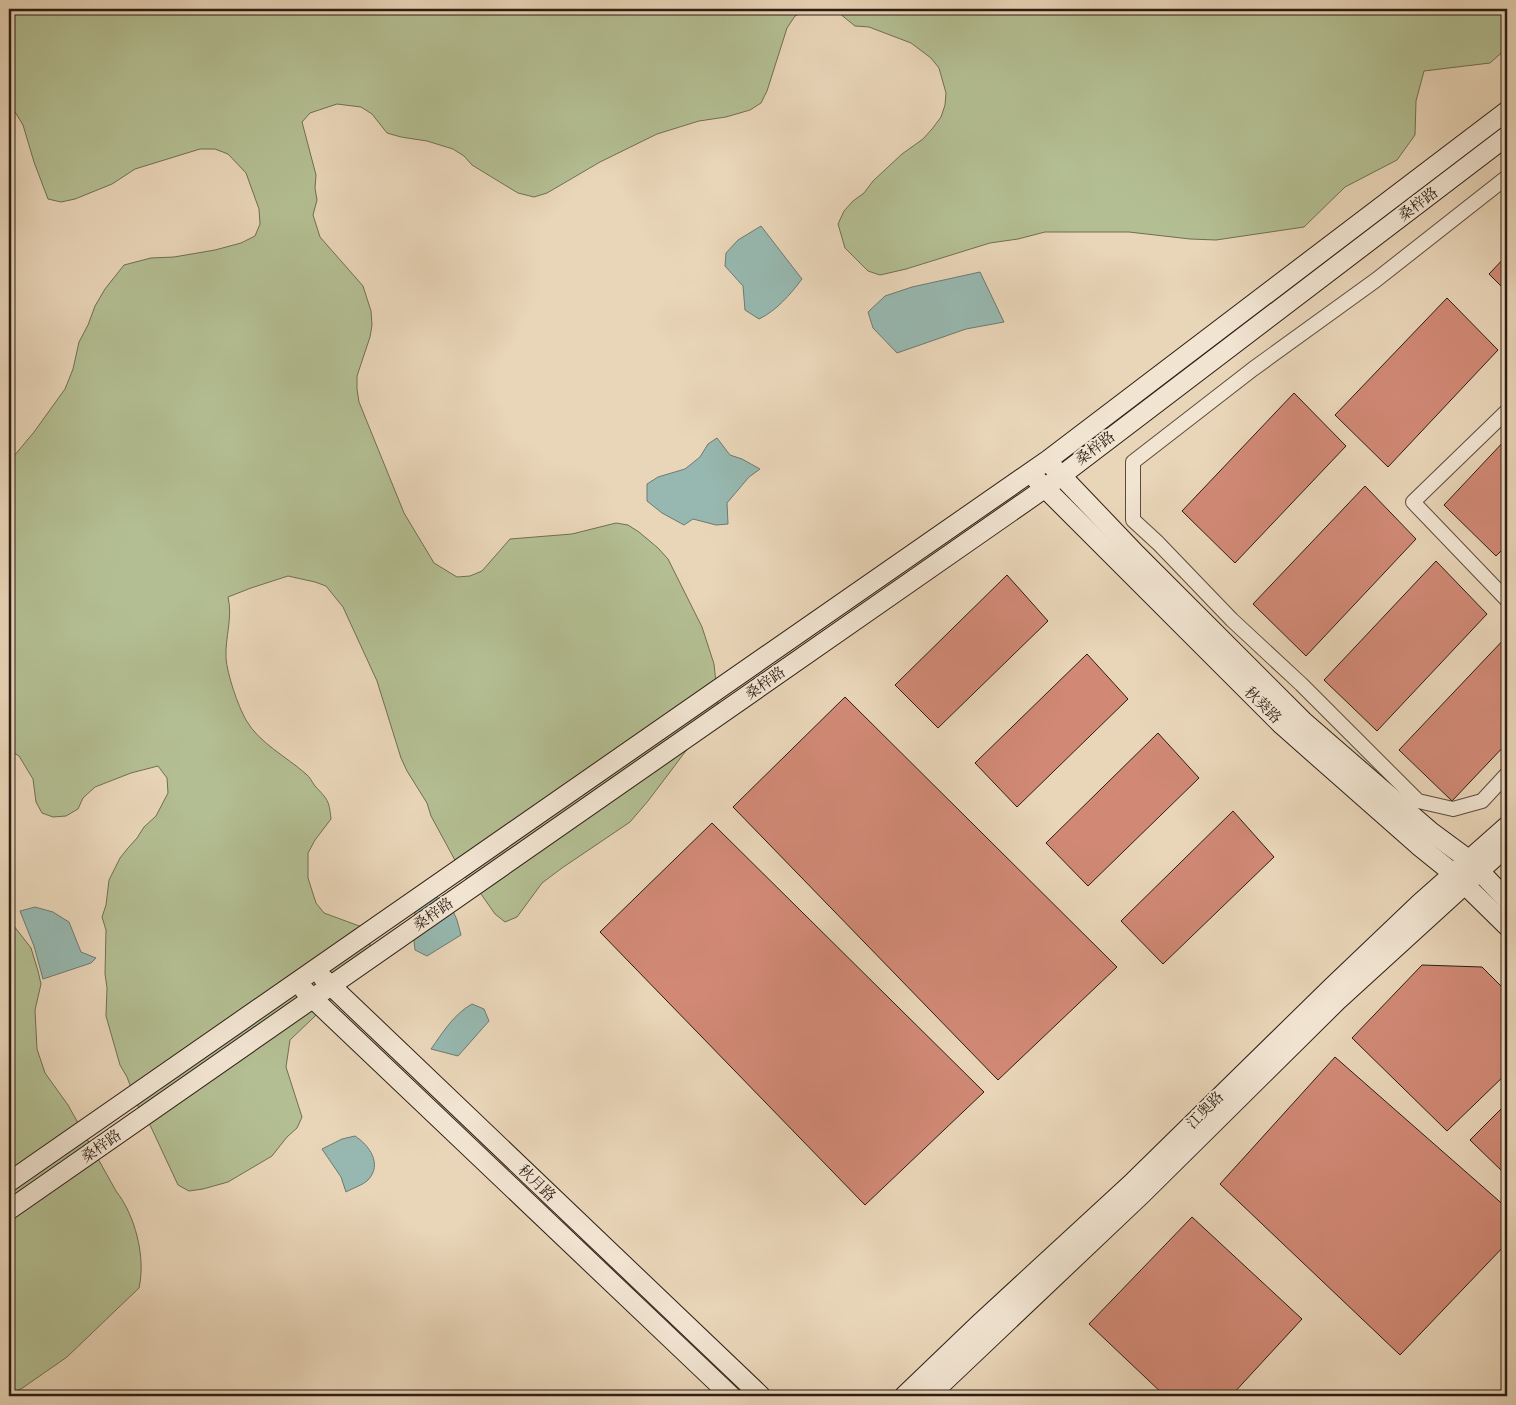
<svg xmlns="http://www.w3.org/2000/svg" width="1516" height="1405" font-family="'Sorts Mill Goudy','Noto Serif SC',serif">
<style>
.green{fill:#b3be92;stroke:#706e52}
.water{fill:#97b8b0;stroke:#6d7a71}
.building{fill:#d18976;stroke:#2d1d13}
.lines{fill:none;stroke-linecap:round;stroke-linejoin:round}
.street-casing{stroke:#5c4b3c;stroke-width:16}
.secondary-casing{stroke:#2d1d13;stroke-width:21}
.street{stroke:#f1e4d1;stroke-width:14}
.secondary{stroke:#f1e4d1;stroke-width:19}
.labels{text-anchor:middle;stroke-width:4;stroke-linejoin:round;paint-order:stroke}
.street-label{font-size:15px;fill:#2d1d13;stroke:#f1e4d1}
</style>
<rect width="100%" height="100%" fill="#e9d5b8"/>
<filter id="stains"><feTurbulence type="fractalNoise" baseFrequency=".004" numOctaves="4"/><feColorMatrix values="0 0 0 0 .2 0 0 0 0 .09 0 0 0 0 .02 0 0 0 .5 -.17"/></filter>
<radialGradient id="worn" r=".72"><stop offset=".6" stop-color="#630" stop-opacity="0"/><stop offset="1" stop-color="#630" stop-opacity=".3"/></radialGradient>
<g class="green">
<path d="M9,9H1507V48L1490,63L1424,71L1416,101L1415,135L1397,160L1345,187L1304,227L1216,240L1190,239L1129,232H1045L1018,239L990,243L906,269L880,275L868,271L845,248L838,224L844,211L853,201L864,193L873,181L902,154L923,139L932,129L941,117L945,105L946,93L939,68L931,58L911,43L869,27L855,26L834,9L808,10L795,16L787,28L767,91L761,103L750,110L726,117L699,121L657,134L600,162L547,193L534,197L518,193L508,187L472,165L464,156L453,149L427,141L401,137L387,133L372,114L361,107L337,104L310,113L302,122L316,175L315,188L317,200L313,215L320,237L363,286L371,311L372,325L370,337L357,376V389L359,402L404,513L434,563L457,577L470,576L482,571L510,539L572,534L616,523L628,525L639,532L658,548L668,559L702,627L714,664L718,702L713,715L648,801L630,822L562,868L542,883L517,917L505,922L495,914L481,894L463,875L431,816L427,803L407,771L401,758L377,681L343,607L326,586L315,582L288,576L251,588L228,597C233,617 225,637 226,658C227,674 238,706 246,720C259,743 287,757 306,774C310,777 312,782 315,786C328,800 329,800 331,819L315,840L308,853V878L316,903L324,913L362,927L370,937V951L358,975L290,1040L286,1067L302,1117L297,1128L287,1137L272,1156L228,1182L203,1189L189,1191L178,1185L150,1125L141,1114L127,1077L120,1065L106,1016L107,988L105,974L106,930L102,917L106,905L109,880L120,858L128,848L137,838L144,827L156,816L168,793L167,778L158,766L131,773L95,787L83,798L78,809L66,816L53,817L42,813L36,802L33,779L19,756L9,750V462L34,432L65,389L73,369L79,342L88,325L95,306L105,289L124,265L151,258L174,257L215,250L241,243L255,236L260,224L259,209L246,173L228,154L215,149H200L135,169L112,184L75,199L61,202L48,199L34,162L23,125L9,102Z"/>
<path d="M9,921H10L31,948L38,971L41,984L35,1010L37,1049L45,1073L68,1105L116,1191C135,1215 146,1257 139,1288L67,1357L21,1389L9,1393Z"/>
</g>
<g class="water">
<path d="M761,226L802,279C790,295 776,311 759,319L745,310L743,286L725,266L726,253L738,240Z"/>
<path d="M980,272L1004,322L966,329L897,353L873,328L868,312L885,296L912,287Z"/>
<path d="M717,438L730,455L742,459L760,469L749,477L727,503L728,524L716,525L693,519L684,525L662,513L647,501V484L658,477L685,469L700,457L708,444Z"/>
<path d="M427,896L438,898L449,902L457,920L461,935L427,956L415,950L413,932L416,903Z"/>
<path d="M35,907L53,912L69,922L81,952L96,958L91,963L43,979L34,946L20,911Z"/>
<path d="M472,1004L484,1009L489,1021L458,1056L431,1049C443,1032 454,1014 472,1004Z"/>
<path d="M355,1136C369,1145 383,1164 368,1180C363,1185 353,1188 346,1192L341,1177L322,1149L342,1139Z"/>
</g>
<g class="building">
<path d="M1507,255V292L1489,274Z"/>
<path d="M1447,298L1498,350L1388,467L1335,415Z"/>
<path d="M1294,393L1346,446L1235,563L1182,511Z"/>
<path d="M1507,438V545L1496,556L1444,505Z"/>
<path d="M1365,486L1416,539L1306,656L1253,604Z"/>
<path d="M1436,561L1487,614L1377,731L1324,680Z"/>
<path d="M1007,575L1048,621L938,728L895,685Z"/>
<path d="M1507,636V743L1452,801L1399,750Z"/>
<path d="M1087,654L1128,699L1017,807L975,763Z"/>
<path d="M845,697L1117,967L998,1080L733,807Z"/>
<path d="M1158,733L1199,778L1088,886L1046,843Z"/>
<path d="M1233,811L1274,857L1163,964L1121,921Z"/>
<path d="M712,823L984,1092L865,1205L600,932Z"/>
<path d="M1422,965L1482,967L1507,992V1073L1447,1131L1352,1038Z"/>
<path d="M1335,1057L1507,1208V1243L1400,1355L1220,1184Z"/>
<path d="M1507,1103V1172L1505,1174L1470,1140Z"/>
<path d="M1192,1217L1302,1319L1231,1396H1165L1089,1324Z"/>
</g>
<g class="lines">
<defs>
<g id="street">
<path d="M1507,177L1376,280L1253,369L1133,462V520L1158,543L1232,620L1301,684L1418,801L1453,809L1482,801L1507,774"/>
<path d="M1507,411L1413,502L1507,600"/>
</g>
<g id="secondary">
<path d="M1053,467L1137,555L1304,722L1431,832L1469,860L1507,900"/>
<path d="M1036,479L1282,725L1418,845L1454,874L1507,926"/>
<path d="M323,978L761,1396"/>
<path d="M304,990L731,1396"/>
<path d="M9,1182L1048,460L1507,111"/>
<path d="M9,1210L1045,488L1507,136"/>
<path d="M904,1396L979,1324L1131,1184L1332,987L1420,903L1507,826"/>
<path d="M929,1396L1142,1194L1337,1001L1507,846"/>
</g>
</defs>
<use href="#street" class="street-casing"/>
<use href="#secondary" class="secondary-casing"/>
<use href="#street" class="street"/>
<use href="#secondary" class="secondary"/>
</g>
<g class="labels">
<g class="street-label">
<text transform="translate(1418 204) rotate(-37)" y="5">桑梓路</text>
<text transform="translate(1095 448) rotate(-37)" y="5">桑梓路</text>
<text transform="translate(765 683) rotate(-35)" y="5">桑梓路</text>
<text transform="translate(1263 705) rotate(45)" y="5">秋葵路</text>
<text transform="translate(433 914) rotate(-35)" y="5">桑梓路</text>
<text transform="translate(1205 1110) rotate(-45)" y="5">江奥路</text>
<text transform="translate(101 1146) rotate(-35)" y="5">桑梓路</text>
<text transform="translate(537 1183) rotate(44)" y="5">秋月路</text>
</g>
</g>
<rect width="1516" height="1405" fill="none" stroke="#e9d5b8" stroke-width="30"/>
<rect x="10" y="10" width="1496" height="1385" fill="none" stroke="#2d1d13" stroke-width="2.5"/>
<rect x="15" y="15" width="1486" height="1375" fill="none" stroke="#2d1d13"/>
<rect width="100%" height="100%" filter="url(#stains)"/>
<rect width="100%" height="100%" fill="url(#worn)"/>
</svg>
